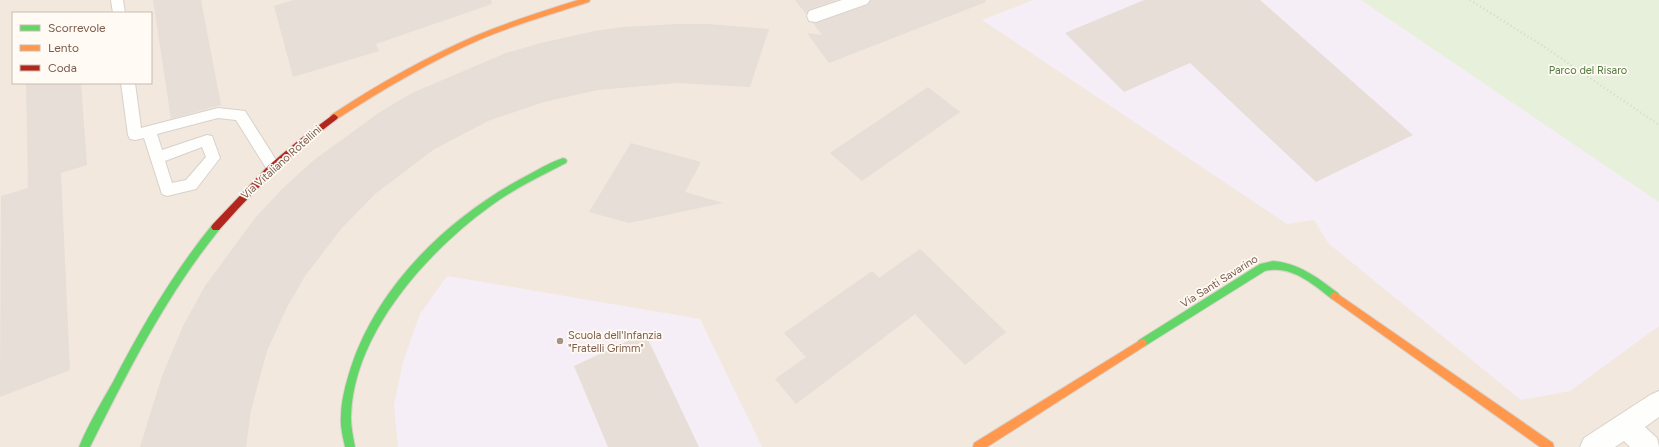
<svg xmlns="http://www.w3.org/2000/svg" width="1659" height="447" font-family="Figtree,sans-serif">
<style>
.residential{fill:#f2e8de;fill-rule:evenodd}
.education{fill:#f6eef6}
.green{fill:#e7f0db}
.building{fill:#e6ded7}
.lines{fill:none;stroke-linecap:round;stroke-linejoin:round}
.lane-casing{stroke:#d7d1cb;stroke-width:2}
.street-casing{stroke:#d7d1cb;stroke-width:2}
.fast-casing{stroke:#d9d2cb;stroke-width:2}
.slow-casing{stroke:#d9d2cb;stroke-width:2}
.jam-casing{stroke:#d9d2cb;stroke-width:2}
.path{stroke:#dcd5d0;stroke-width:2.5;stroke-dasharray:1 3;stroke-linecap:butt}
.lane{fill:#fefefd;fill-rule:evenodd}
.street{fill:#fefefd;fill-rule:evenodd}
.fast{fill:#63d668;fill-rule:evenodd}
.slow{fill:#ff974d;fill-rule:evenodd}
.jam{fill:#b3261e;fill-rule:evenodd}
.poi-dot{fill:#a69286;stroke:#fffaf3;stroke-width:1.5}
.labels{text-anchor:middle;stroke-width:3.5;stroke-linejoin:round;paint-order:stroke}
.park-label{font-size:11px;fill:#537a41;stroke:#fffaf3}
.street-label{font-size:11px;fill:#7a5c4d;stroke:#fffaf3}
.poi-label{font-size:11px;fill:#7a5c4d;stroke:#fffaf3;text-anchor:start}
</style>
<rect width="100%" height="100%" fill="#f9f5f0"/>
<path class="residential" d="M0,0H1361L1659,202V447H0ZM13,13H151V83H13Z"/>
<g class="education">
<path d="M1033,0H1361L1659,202V326L1570,391L1521,400L1328,243L1314,220L1287,224L982,20Z"/>
<path d="M447,276L700,319L762,447H398L394,405L403,362L420,314Z"/>
</g>
<path class="green" d="M1361,0H1659V202Z"/>
<g class="building">
<path d="M153,0H201L221,105L171,119Z"/>
<path d="M293,0H491L492,4L376,44L379,51L293,77L274,6Z"/>
<path d="M795,0H837L809,10L806,14Z"/>
<path d="M871,0H985L986,2L829,63L807,33L822,35L813,23H816L868,5Z"/>
<path d="M1144,0H1260L1413,135L1316,182L1190,63L1124,92L1065,33Z"/>
<path d="M679,24H707L769,29L750,87L677,83L598,90L544,102L488,121L433,150L375,194L341,229L305,276L287,307L267,351L251,410L246,447H140L162,376L183,326L205,286L255,218L283,188L314,160L380,112L412,93L506,53L541,43L595,31L623,27Z"/>
<path d="M26,83H81L87,165L61,173L70,370L0,397L1,196L28,188Z"/>
<path d="M928,87L960,112L862,181L830,153Z"/>
<path d="M631,143L701,162L685,192L723,203L629,223L589,212Z"/>
<path d="M920,249L1006,332L965,365L915,314L796,404L775,379L806,357L784,333L872,271L879,278Z"/>
<path d="M645,333L699,447H608L574,366Z"/>
</g>
<g class="lines">
<defs>
<g id="lane">
<path d="M111,0H123L125,13H113Z"/>
<path d="M121,83H135L141,128L218,108L245,111L278,163L280,167L278,171L273,173L268,171L236,120L218,118L157,134L162,150L207,135L212,136L220,158L196,189L167,196L162,194L144,138L135,140L130,139L128,135ZM202,147L206,157L186,180L172,183L165,161Z"/>
</g>
<g id="street">
<path d="M842,0H870L867,4L816,22L809,21L807,16L809,11Z"/>
<path d="M1659,391V417L1645,427L1657,438L1659,447H1630L1624,441L1615,447H1580L1584,438L1650,395Z"/>
</g>
<g id="fast">
<path d="M563,158L566,159L567,161L566,163C541,176 515,188 492,205C428,251 353,333 351,417C351,427 353,437 355,447H345C343,437 340,427 341,417C341,400 346,383 351,367C379,283 451,215 528,175C539,169 551,162 563,158Z"/>
<path d="M216,223L219,224L221,227L219,230C166,296 128,371 90,447H79C88,425 101,403 113,382C142,326 173,273 213,224Z"/>
<path d="M1273,261C1299,263 1318,278 1338,293L1340,296L1338,299L1335,300L1332,299C1312,284 1292,265 1265,271L1145,346L1142,347L1139,346L1137,343L1139,340L1260,264Z"/>
</g>
<g id="slow">
<path d="M578,0H590L589,2C552,14 514,25 479,40C429,62 382,90 337,119L334,120L330,117L331,115C377,85 424,58 475,36C508,22 543,11 578,0Z"/>
<path d="M1335,292L1553,443L1554,447H1540L1332,299L1330,296L1332,293Z"/>
<path d="M1142,339L1145,340L1147,343L1145,346L987,447H973L974,443Z"/>
</g>
<path id="jam" d="M334,114L338,117L337,119C293,152 255,189 219,230H213L211,227L213,224L268,166L299,140Z"/>
</defs>
<use href="#lane" class="lane-casing"/>
<use href="#street" class="street-casing"/>
<use href="#fast" class="fast-casing"/>
<use href="#slow" class="slow-casing"/>
<use href="#jam" class="jam-casing"/>
<path class="path" d="M1470,0L1543,46L1659,125"/>
<use href="#lane" class="lane"/>
<use href="#street" class="street"/>
<use href="#fast" class="fast"/>
<use href="#slow" class="slow"/>
<use href="#jam" class="jam"/>
</g>
<circle class="poi-dot" cx="560" cy="341" r="4"/>
<g class="labels">
<g class="park-label">
<text x="1588" y="74">Parco del Risaro</text>
</g>
<g class="street-label">
<text transform="translate(281 162) rotate(-42)" y="4">Via Vitaliano Rotellini</text>
<text transform="translate(1219 281) rotate(-32)" y="4">Via Santi Savarino</text>
</g>
<g class="poi-label">
<text x="568" y="339">Scuola dell'Infanzia<tspan x="568" dy="13">"Fratelli Grimm"</tspan></text>
</g>
</g>
<rect x="12" y="12" width="140" height="72" fill="#fffaf3" stroke="#cabbb1"/>
<rect x="20" y="25" width="20" height="6" fill="#63d668" stroke="#cabbb1"/>
<text x="48" y="32" font-size="12" fill="#7a5c4d">Scorrevole</text>
<rect x="20" y="45" width="20" height="6" fill="#ff974d" stroke="#cabbb1"/>
<text x="48" y="52" font-size="12" fill="#7a5c4d">Lento</text>
<rect x="20" y="65" width="20" height="6" fill="#b3261e" stroke="#cabbb1"/>
<text x="48" y="72" font-size="12" fill="#7a5c4d">Coda</text>
</svg>
